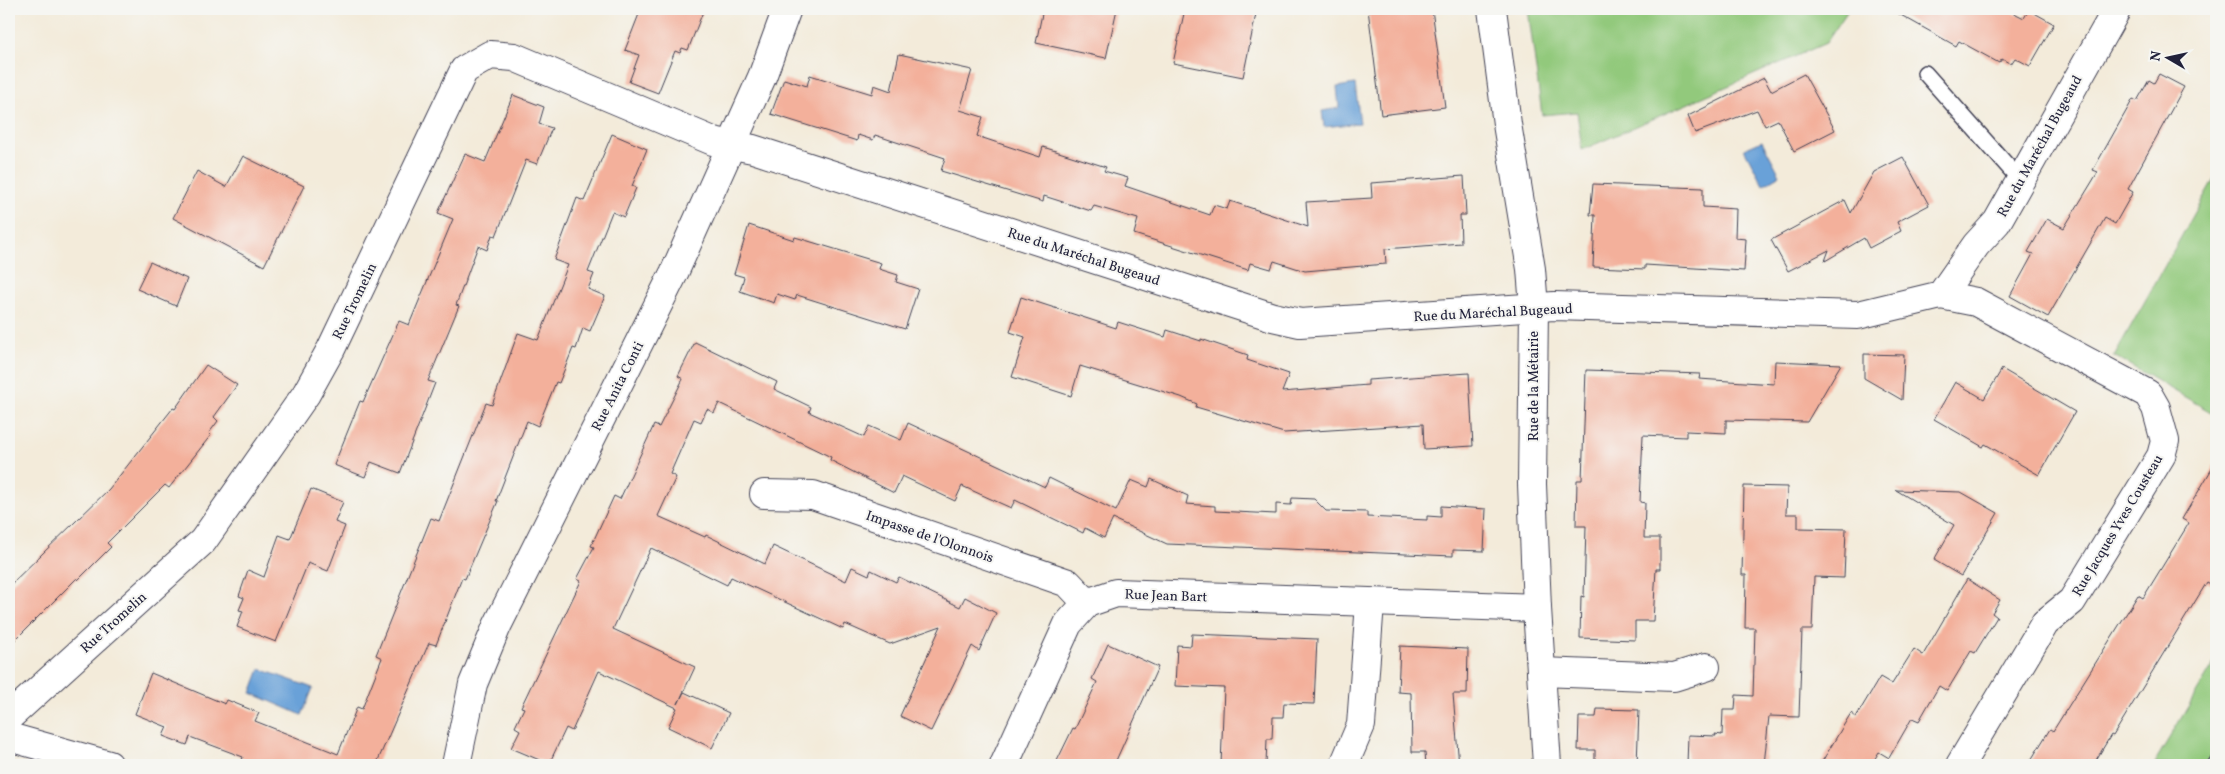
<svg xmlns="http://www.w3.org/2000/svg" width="2225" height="774" font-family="Vollkorn,serif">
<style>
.green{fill:#92c97c;stroke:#5a765c}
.water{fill:#69a1d8;stroke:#46628a}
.building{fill:#f3b09b}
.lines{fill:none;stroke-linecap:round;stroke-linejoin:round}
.service-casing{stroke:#414053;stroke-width:18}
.minor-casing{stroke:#414053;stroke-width:30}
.service{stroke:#fff;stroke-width:15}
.minor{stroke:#fff;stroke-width:28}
.labels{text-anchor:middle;stroke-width:4;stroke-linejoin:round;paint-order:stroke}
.street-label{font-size:14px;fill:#22223b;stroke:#f6f6f2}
</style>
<rect width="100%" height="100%" fill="#f6f6f2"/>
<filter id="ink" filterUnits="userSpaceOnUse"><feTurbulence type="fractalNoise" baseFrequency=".02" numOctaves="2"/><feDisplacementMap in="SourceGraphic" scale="10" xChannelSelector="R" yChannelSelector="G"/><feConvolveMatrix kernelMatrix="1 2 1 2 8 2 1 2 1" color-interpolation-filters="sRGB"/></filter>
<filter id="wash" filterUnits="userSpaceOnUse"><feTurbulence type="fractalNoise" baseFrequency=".0096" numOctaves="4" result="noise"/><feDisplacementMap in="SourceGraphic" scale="20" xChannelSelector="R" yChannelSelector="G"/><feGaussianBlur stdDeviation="1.12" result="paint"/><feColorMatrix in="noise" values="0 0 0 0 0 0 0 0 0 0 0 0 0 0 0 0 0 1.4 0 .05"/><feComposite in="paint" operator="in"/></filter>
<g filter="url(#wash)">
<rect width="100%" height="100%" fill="#f3ebda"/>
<g class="green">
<path d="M1528,9H1849L1826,43L1582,150L1577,112L1542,115Z"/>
<path d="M2216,175V415L2114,356Z"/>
<path d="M2216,660V765H2153Z"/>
</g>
<g class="water">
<path d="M1355,84L1360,123L1324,127L1322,111L1339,108L1337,87Z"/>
<path d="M1762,141L1780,175L1763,185L1744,149Z"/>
<path d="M260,669L313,688L302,715L251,693Z"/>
</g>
<g id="blocks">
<g class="building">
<path d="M641,9H704L688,50L682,48L680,53L675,51L658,93L629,82L639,55L625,50Z"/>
<path d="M1043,9H1117L1106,58L1036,43Z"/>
<path d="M1185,9H1257L1243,77L1173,63Z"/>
<path d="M1368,9H1432L1445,107L1381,115Z"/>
<path d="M1890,9H2006L2024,18L2029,10L2054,24L2030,66L2015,58L2011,64L2002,59L1999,63L1959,41L1956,46Z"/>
<path d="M899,54L972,70L960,110L983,117L977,136L1040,157L1043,147L1106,167L1104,171L1128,178L1125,186L1210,215L1214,205L1227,209L1230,201L1308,227L1306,202L1372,198L1371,183L1464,176L1466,215H1460L1461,243L1385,249L1386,264L1305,271L1274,261L1271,269L1250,263L1248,270L1134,234L1138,219L1094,206L1091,211L1044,196L1043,202L941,171L945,158L875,135L873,140L858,135L857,141L771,114L784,79L807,86L810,75L872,94L874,85L891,91Z"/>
<path d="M1804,74L1835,130L1794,151L1778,120L1765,126L1757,110L1695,133L1688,116L1764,78L1771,91Z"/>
<path d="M2159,74L2184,87L2128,189L2133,192L2115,224L2105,218L2048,317L2010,296L2033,254L2028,252L2047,219L2064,228L2098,172L2093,170L2133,99L2137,101L2149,80L2154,83Z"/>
<path d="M513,95L544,107L539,124L552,128L537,164L526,160L496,236L492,235L487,250L478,246L456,305L459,306L428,381L435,383L400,473L371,462L365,477L334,465L360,401L363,402L399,321L409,325L453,219L438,213L465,154L485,162Z"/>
<path d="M612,134L647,149L632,186L636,188L624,217L612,212L588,272L594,274L588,289L605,296L590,331L583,328L576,349L573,348L559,383L556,382L538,426L527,421L496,501H498L465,579L462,578L436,645L429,643L376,765H240L243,757L190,737L187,745L163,736L167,727L135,714L151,673L225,704L227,700L259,713L255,721L338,754L357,707L362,709L382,658L376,655L431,518L439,521L486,403L492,405L518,333L538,340L568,265L554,260L577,198L584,201Z"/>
<path d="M243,156L304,186L264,266L173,218L197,171L226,187Z"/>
<path d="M1903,157L1929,205L1897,222L1901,231L1869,248L1864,238L1825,261L1829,250L1788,271L1771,240L1845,200L1851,213L1874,172Z"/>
<path d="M1593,184L1703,188V207L1736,209L1735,238L1746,239L1744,271L1645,265V269L1593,267L1595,215H1590Z"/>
<path d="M749,225L794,240L795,237L881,263L879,269L898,275L896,282L918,289L905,329L797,295L795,300L777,294L774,303L740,291L744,277L734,274Z"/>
<path d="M150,262L187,279L176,306L137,289Z"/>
<path d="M1021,297L1116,328L1118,322L1165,337L1167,330L1201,341V339L1248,355L1247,360L1289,374L1282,392L1368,385V380L1469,373L1473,446L1424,449L1423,424L1284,433L1196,407L1197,404L1181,397L1080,366L1071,396L1012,377L1025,337L1010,332Z"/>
<path d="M695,342L777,382L774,389L811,407L809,412L864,437L869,426L901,440L908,423L1045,487L1049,478L1116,511L1131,480L1148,487L1151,479L1188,496L1186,504L1215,506V511L1276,514V504L1291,505L1292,498L1314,499L1326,511L1367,512V517L1427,520V516L1441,517V506L1486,509L1484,551L1453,550V556L1167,544L1113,519L1104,538L1085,528L1083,533L1015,500L1011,508L962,486L955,501L902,476L894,493L830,460L831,457L719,403L714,413L707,409L701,422L694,419L670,474L676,477L658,516L705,537L706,535L765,564L773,546L846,581L852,567L869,575L871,570L896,582L899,577L960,607L965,597L996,613L979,651L972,646L931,731L900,716L941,626L890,644L845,624L843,629L731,577L727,585L651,548L613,629L695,667L678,704L684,692L729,713L712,748L668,727L677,708L599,671L572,731L566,728L549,764L511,748L520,730L515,727L524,708L521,707L581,581L577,579L594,547L591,546L614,496L620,499L654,425L659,427L683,379L678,376Z"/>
<path d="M1864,354L1904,355L1902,400L1864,378Z"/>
<path d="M1775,361L1841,364L1807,422L1726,420V433L1686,431V437L1643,435L1640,502L1645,503L1644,538H1660V569H1656L1653,621H1635V640L1580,638L1581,596L1584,597L1586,526H1576L1577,480H1582L1586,370L1700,374L1699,379L1774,384Z"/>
<path d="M206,365L237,385L214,417L218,421L209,433L211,435L169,488L165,485L107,543L111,547L78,580L77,578L9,646V586L109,489L173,408L175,409Z"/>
<path d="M2002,369L2075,412L2039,475L1985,444L1983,447L1934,419L1955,382L1984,399Z"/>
<path d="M2216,462V587L2207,582L2113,736L2111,735L2093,765H2028L2050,729L2053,731L2138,595L2143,598L2189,523L2182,519Z"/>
<path d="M1744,486L1787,487L1786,514H1798V528L1846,529L1844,578L1814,577L1812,630H1802L1799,717L1769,716L1764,765H1687L1688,735L1716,736L1715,734L1722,735L1723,710H1735L1736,695L1753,696L1755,628H1745L1746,575H1742Z"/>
<path d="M311,489L343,502L335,522L345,526L328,571L308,563L276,642L237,627L243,611L239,610L244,598L239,596L248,570L264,577L279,535L290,539Z"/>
<path d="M1896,490L1961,492L1998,513L1961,576L1934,560L1954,525Z"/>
<path d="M1967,579L2000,600L1992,613L1997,617L1975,653L1971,651L1947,691L1939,686L1919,721L1912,718L1889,758L1879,752L1871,765H1820L1851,713L1856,717L1880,677L1892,684L1914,649L1923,655Z"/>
<path d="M1192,634L1317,639L1314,704L1284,703L1283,717H1273L1272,739H1267L1266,765H1221L1224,688L1175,686L1177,645L1191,646Z"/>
<path d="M1108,644L1158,667L1114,765H1055L1073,728L1075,729L1097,682L1092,679Z"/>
<path d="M1400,646L1468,649L1467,694H1453L1459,765H1426L1425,752H1412L1411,693L1398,692Z"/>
<path d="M1597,709L1639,710L1637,765H1595V750H1578L1579,717H1596Z"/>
</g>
</g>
</g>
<g filter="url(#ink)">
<use href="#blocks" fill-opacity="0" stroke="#414053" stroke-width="1"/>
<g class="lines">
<defs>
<g id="service">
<path d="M1925,73L2020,180"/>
<path d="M2216,765V764"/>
</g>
<g id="minor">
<path d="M1492,9L1507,124L1531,269L1534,307L1532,484L1537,608L1547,765"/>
<path d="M1941,295L1976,302L2148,394L2156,408L2165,441L2161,456L2072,601L2045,623L1960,765"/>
<path d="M764,494L813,495L1068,583L1087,603"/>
<path d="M1541,672L1674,677L1706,667"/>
<path d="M9,717L203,541L306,394L331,349L464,70L490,55L514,57L713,141L753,149L1273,317L1300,323L1554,306L1858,315L1941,295L1976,245L1997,222L2117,9"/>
<path d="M9,737L109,765"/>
<path d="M456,765L473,684L497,626L674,273L762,77L787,9"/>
<path d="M1004,765L1068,624L1087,603L1116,593L1537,608"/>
<path d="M1344,765L1361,725L1370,603"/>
</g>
</defs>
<use href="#service" class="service-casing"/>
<use href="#minor" class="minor-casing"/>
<use href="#service" class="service"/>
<use href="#minor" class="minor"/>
</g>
</g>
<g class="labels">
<g class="street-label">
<text transform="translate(2039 146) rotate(-61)" y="5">Rue du Maréchal Bugeaud</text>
<text transform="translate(1084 256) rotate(18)" y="5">Rue du Maréchal Bugeaud</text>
<text transform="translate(354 301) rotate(-64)" y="5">Rue Tromelin</text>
<text transform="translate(1493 312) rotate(-3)" y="5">Rue du Maréchal Bugeaud</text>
<text transform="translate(617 386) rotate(-63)" y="5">Rue Anita Conti</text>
<text transform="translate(1533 386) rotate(-90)" y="5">Rue de la Métairie</text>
<text transform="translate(2117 525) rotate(-59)" y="5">Rue Jacques Yves Cousteau</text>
<text transform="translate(930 536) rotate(19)" y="5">Impasse de l'Olonnois</text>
<text transform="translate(1166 595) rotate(2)" y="5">Rue Jean Bart</text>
<text transform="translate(113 622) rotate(-42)" y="5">Rue Tromelin</text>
</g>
</g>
<rect width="2225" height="774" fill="none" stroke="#f6f6f2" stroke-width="30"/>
<g transform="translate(2168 58) rotate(279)" stroke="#f6f6f2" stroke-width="4" paint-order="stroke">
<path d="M0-4L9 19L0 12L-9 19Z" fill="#22223b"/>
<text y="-8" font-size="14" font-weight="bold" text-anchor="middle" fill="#22223b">N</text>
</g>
</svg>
